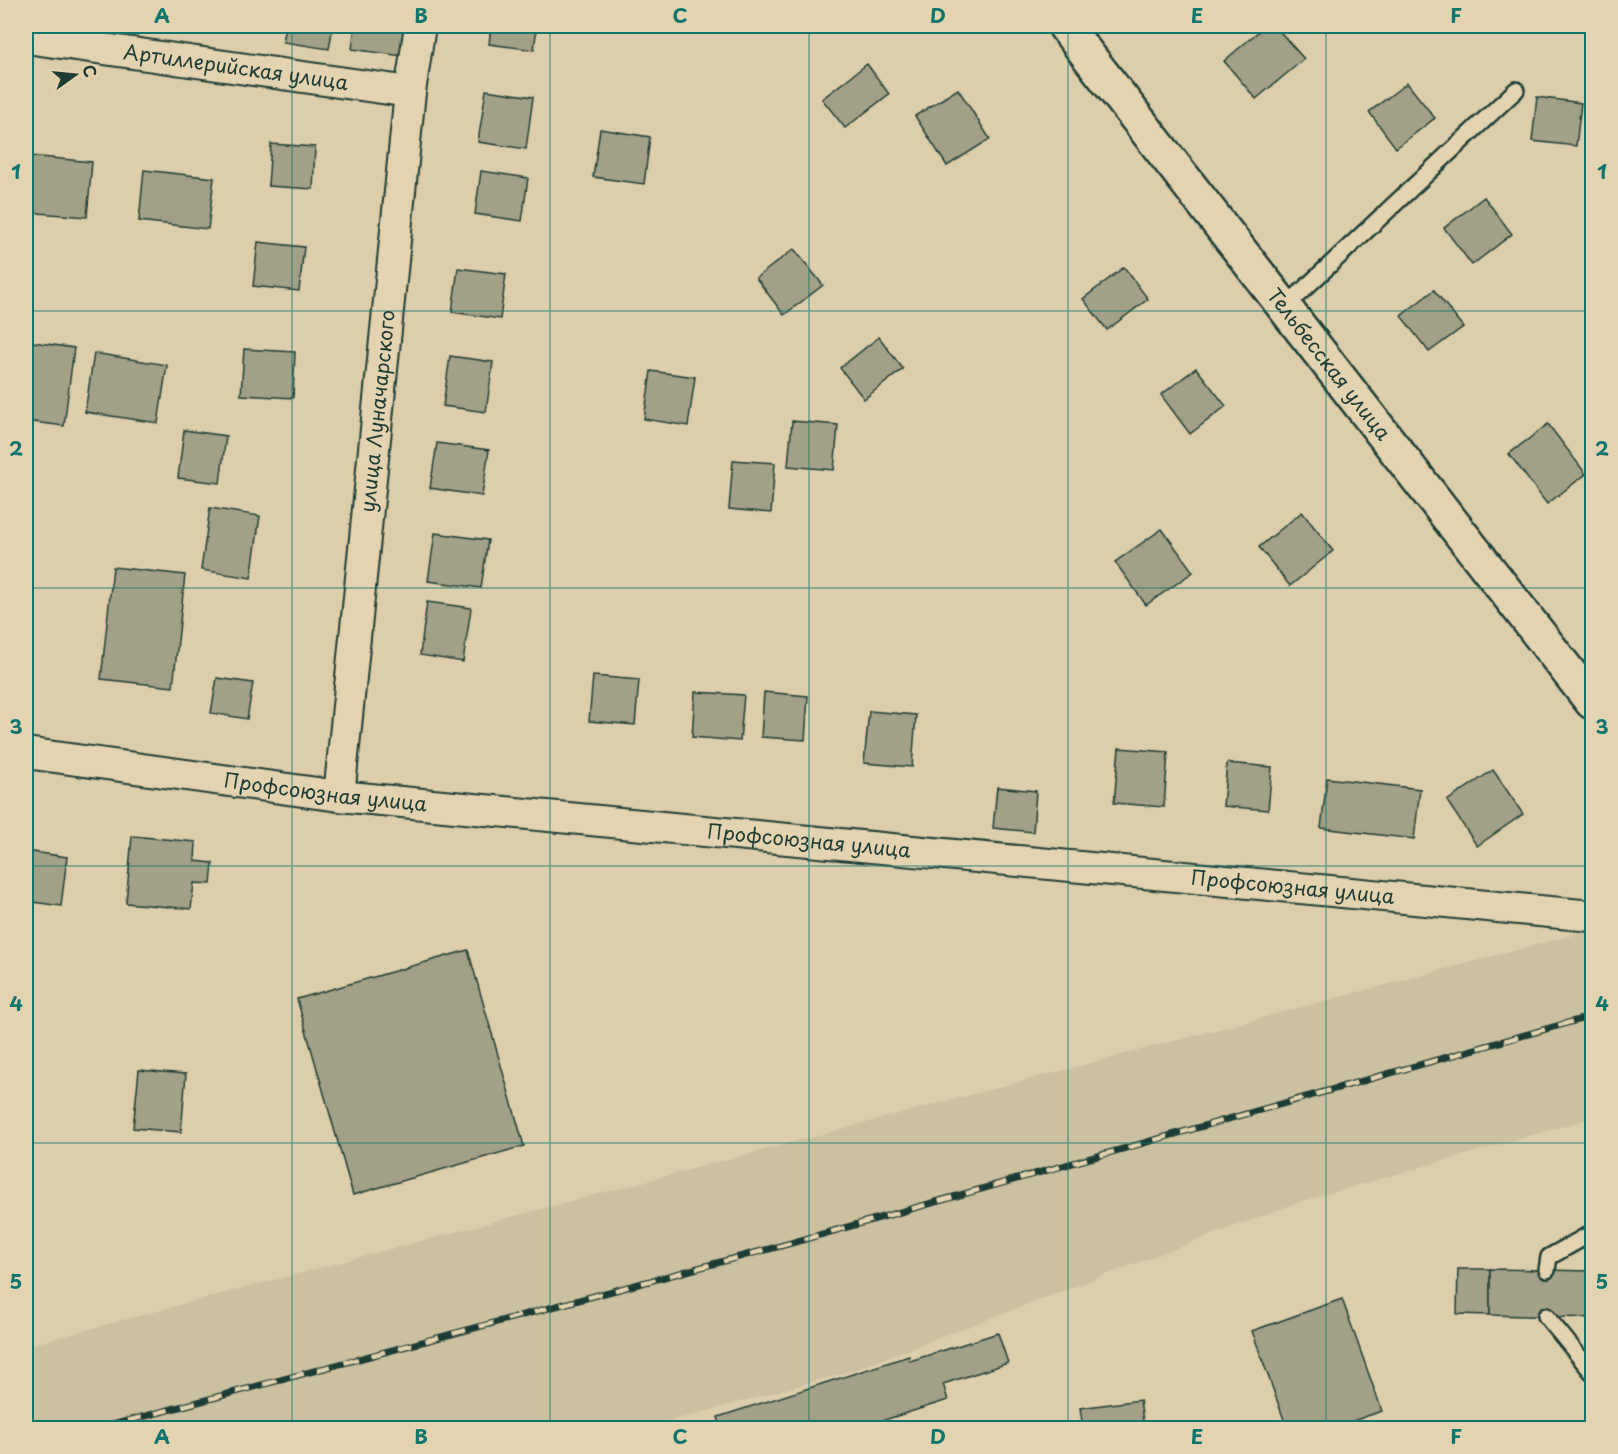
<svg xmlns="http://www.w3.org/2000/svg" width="1618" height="1454" font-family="'Playpen Sans',sans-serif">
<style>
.built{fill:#cbc0a0}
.building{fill:#a2a086;stroke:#1f3d34;stroke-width:1.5}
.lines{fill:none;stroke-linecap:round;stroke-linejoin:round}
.service-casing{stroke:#1f3d34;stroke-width:20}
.minor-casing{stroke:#1f3d34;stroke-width:34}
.tertiary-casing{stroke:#1f3d34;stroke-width:38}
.service{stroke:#e4d3b0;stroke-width:15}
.minor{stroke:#e4d3b0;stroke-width:30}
.tertiary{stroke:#e4d3b0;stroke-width:33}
.rail-casing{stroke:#1f3d34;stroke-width:7}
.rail{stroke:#e4d3b0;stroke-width:4.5;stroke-dasharray:14;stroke-linecap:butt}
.grid{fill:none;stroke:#0f766e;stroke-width:1.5;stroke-opacity:0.55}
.labels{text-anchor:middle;stroke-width:4.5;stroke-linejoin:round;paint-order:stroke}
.street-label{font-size:20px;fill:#1f3d34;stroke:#e4d3b0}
.neatline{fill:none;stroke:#0f766e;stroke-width:2}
.grid-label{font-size:20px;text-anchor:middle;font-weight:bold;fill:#0f766e}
</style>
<rect width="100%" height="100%" fill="#dccdab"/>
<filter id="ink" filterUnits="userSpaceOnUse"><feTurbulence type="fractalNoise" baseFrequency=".0167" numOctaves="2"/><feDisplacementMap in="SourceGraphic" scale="12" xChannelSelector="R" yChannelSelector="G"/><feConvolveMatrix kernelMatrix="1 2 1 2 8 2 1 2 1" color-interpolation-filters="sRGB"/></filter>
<g filter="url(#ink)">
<path class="built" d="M1592,930V1118L1296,1203L848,1372L646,1428H26V1346Z"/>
<g class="building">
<path d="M286,26H333L329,49L283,42Z"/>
<path d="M355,26H406L402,56L352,49Z"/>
<path d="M491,26H537L534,50L489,44Z"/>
<path d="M1265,26H1275L1304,59L1256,99L1224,61Z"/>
<path d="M867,64L889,94L845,128L822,99Z"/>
<path d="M1407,83L1435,118L1396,148L1369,112Z"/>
<path d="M958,89L990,139L947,166L915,116Z"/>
<path d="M486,90L533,97L526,149L478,142Z"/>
<path d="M1537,97L1581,103L1576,146L1532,141Z"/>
<path d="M600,129L650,137L644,184L593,177Z"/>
<path d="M271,144L315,147L313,189L268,186Z"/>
<path d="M30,156L92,162L87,217L26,212Z"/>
<path d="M144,170L214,178L208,229L139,221Z"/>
<path d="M481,171L528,178L522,221L475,214Z"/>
<path d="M1484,197L1512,234L1472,265L1444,228Z"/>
<path d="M258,242L304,247L299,291L253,286Z"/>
<path d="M794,249L823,285L784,315L756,278Z"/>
<path d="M1124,267L1148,299L1107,330L1083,299Z"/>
<path d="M458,268L506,274L500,319L452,312Z"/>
<path d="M1434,290L1463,327L1429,352L1401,316Z"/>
<path d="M879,337L903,369L864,399L840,368Z"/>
<path d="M26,341L74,348L64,426L26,421Z"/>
<path d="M244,349L295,352L293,398L241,395Z"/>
<path d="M94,353L167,365L158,423L85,412Z"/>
<path d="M450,356L493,362L486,412L443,406Z"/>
<path d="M1196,368L1226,406L1190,434L1161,395Z"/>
<path d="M651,371L695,377L688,426L644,419Z"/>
<path d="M792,421L838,425L834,470L788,466Z"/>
<path d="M1548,424L1586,474L1547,504L1509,454Z"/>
<path d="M184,430L226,436L220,483L178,478Z"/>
<path d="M437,443L489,450L482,496L430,488Z"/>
<path d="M733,460L775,463L771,513L729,509Z"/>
<path d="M210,508L260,516L251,578L201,570Z"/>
<path d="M1302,512L1333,551L1290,586L1259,547Z"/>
<path d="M1162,529L1193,572L1146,605L1115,562Z"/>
<path d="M435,533L488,540L481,588L428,581Z"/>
<path d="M113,567L185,575L173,687L101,679Z"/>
<path d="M427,602L471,608L463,662L420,655Z"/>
<path d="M593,676L639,680L635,725L589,721Z"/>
<path d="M217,678L253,683L247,719L211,713Z"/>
<path d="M695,692L744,695L740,741L692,737Z"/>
<path d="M764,692L808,696L805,740L761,737Z"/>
<path d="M869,711L916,715L912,767L864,763Z"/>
<path d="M1119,748L1168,752L1164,807L1114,803Z"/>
<path d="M1227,763L1272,767L1268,810L1223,806Z"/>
<path d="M1493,770L1523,814L1477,846L1447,801Z"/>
<path d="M1327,778L1420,789L1414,839L1321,828Z"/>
<path d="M997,787L1036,791L1033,832L993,828Z"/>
<path d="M132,836L196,842L195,861L213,863L211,884L194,883L191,909L126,903Z"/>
<path d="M26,851L67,857L61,906L26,901Z"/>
<path d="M468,950L524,1146L353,1195L297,999Z"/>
<path d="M139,1070L186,1074L181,1132L133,1128Z"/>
<path d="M1458,1269H1490V1315L1457,1314Z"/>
<path d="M1490,1269L1592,1271V1318L1490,1315Z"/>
<path d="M1342,1299L1382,1411L1332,1428H1287L1252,1331Z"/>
<path d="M998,1333L1008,1363L943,1384L948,1400L859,1428H721L718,1417L909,1356L910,1361Z"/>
<path d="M1140,1400L1144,1428H1083L1080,1408Z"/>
</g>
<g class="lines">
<defs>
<g id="service">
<path d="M1285,307L1516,90"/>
<path d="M1547,1270L1549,1257L1592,1233"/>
<path d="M1546,1316L1592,1372"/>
</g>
<g id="minor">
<path id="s1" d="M26,38L410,92"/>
<path id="s2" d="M26,753L339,796L1592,916"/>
<path id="s3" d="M339,796L410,92L420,26"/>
</g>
<g id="tertiary">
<path id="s4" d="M1065,26L1592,702"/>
</g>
</defs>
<use href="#service" class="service-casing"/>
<use href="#minor" class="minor-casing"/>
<use href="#tertiary" class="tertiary-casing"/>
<use href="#service" class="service"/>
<use href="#minor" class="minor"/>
<use href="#tertiary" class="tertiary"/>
<defs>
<path id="rail" d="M101,1428L784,1245L1592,1016"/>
</defs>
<use href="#rail" class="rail-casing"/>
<use href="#rail" class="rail"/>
</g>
</g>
<path class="grid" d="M292,26V1428M550,26V1428M809,26V1428M1068,26V1428M1326,26V1428M26,311H1592M26,588H1592M26,866H1592M26,1143H1592"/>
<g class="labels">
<g class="street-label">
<text dy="7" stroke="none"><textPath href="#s1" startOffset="212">Артиллерийская улица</textPath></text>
<text dy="7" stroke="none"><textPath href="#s4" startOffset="429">Тельбесская улица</textPath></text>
<text dy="7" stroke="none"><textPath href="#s3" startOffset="387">улица Луначарского</textPath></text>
<text dy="7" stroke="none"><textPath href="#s2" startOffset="302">Профсоюзная улица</textPath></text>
<text dy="7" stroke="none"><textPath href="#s2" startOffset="788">Профсоюзная улица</textPath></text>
<text dy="7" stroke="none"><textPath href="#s2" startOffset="1274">Профсоюзная улица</textPath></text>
</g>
</g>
<rect width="1618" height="1454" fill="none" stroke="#e4d3b0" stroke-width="66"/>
<g transform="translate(75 75) rotate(75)" stroke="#e4d3b0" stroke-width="4.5" paint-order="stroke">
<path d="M0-4.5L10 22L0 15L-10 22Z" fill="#1f3d34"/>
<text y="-9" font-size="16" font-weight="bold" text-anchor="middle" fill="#1f3d34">С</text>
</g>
<rect x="33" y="33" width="1552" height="1388" class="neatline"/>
<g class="grid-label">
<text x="162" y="23">A</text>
<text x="421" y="23">B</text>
<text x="680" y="23">C</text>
<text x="938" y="23">D</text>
<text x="1197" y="23">E</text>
<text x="1456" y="23">F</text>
<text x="16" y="179">1</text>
<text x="1602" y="179">1</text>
<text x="16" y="456">2</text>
<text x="1602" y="456">2</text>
<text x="16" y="734">3</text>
<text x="1602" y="734">3</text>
<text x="16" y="1011">4</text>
<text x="1602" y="1011">4</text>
<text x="16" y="1289">5</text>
<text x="1602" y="1289">5</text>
<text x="162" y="1444">A</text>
<text x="421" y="1444">B</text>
<text x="680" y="1444">C</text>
<text x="938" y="1444">D</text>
<text x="1197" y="1444">E</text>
<text x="1456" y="1444">F</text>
</g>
</svg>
